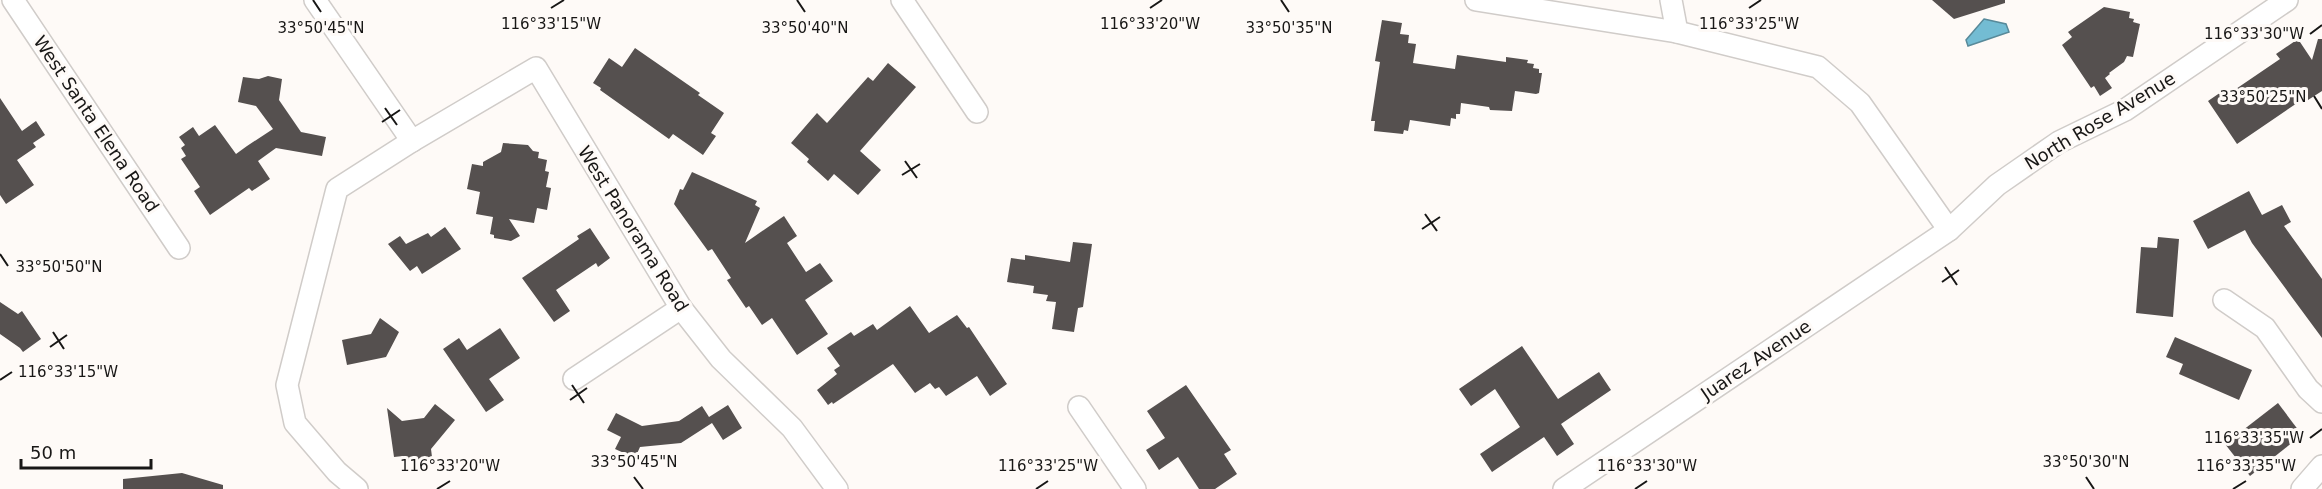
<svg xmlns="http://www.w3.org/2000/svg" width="2322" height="489" font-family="'DejaVu Sans',sans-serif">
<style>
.water{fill:#73bcd3;stroke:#588a9a;stroke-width:1.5}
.building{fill:#55504f}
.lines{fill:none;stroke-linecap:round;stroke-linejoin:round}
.minor-casing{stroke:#d0ccc9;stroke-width:24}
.minor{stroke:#fff;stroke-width:21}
.ticks{fill:none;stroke:#181716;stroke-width:2}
.labels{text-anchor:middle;stroke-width:6;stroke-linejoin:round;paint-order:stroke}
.street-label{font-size:18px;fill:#181716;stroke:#fefaf7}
.ticks-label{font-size:15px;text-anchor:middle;fill:#181716;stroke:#fefaf7;stroke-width:6;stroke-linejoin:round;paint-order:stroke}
</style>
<rect width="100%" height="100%" fill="#fefaf7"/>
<path class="water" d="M1984,19L2006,24L2009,32L1968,46L1966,40Z"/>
<g class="building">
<path d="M1932,0H2005V3L1954,19Z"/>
<path d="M2104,7L2130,12L2129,18L2134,19L2133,22L2140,24L2133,57L2127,56L2124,62L2109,73L2110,74L2105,78L2112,88L2100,96L2094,86L2091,88L2062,45L2072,37L2068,32Z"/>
<path d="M1382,20L1402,23L1400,34L1409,35L1408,43L1416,44L1413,63L1455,69L1457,55L1506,62V57L1528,60L1527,63L1534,64L1533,68L1539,69V73H1542L1539,93L1536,94L1515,91L1512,111L1490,110L1489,107L1461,103L1460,114H1456V119L1451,118L1450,126L1410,120L1408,131L1404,130L1403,134L1374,131L1375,121H1371L1380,62L1375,61Z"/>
<path d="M2298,39L2312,60L2318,39H2322V91L2308,100L2306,97L2237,144L2208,101L2227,88L2230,93L2280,59L2276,54Z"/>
<path d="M635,48L700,93L698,95L724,113L711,133L716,136L703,155L673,134L669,139L600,90L601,88L593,83L609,58L622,67Z"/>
<path d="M888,63L916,87L860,151L881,170L858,195L834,174L828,181L807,162L809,159L791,143L817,113L827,123L868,77L873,81Z"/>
<path d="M268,76L282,79L279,100L301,132L326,137L322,156L276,148L258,161L270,179L252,191L249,188L210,215L194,191L200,187L181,159L186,156L181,148L185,145L179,137L193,127L199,136L215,125L236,154L247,146L273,129L256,106L238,102L243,77L259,79Z"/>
<path d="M0,98L22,131L36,121L45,135L33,143L36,147L17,160L34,185L6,204L0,195Z"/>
<path d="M503,143L528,145L533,151L539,152L538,158L547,160L545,171L549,172L546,187L551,188L547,210L537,208L534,223L509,219L520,236L511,241L494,238V235L490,234L493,217L476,214L480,192L467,189L472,164L483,166V162L501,152Z"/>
<path d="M692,172L757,201L755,205L760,208L745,243L784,216L797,236L787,243L806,272L820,263L833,281L805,300L828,334L797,355L772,318L762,325L749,306L746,308L727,280L731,278L712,249L708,251L674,204L680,189L683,190Z"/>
<path d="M2249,191L2262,215L2282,205L2291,222L2284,226L2322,279V338L2252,243L2245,230L2208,249L2193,221Z"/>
<path d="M445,227L461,249L422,274L417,266L410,271L388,244L400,236L406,244L428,233L431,237Z"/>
<path d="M590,228L610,258L598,267L596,263L556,290L570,311L554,322L522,278L579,239L577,236Z"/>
<path d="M2158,237L2179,239L2173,317L2136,313L2141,247L2157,248Z"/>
<path d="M1073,242L1092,244L1083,307L1078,308L1074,332L1052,329L1056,302L1046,301L1048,295L1033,293L1034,286L1007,282L1011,258L1025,260V255L1070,262Z"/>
<path d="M0,302L18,314L22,311L41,339L23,352L20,348L0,334Z"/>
<path d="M910,306L929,333L957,315L967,328L969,327L1007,384L990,396L977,376L946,396L939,387L935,389L930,383L915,393L893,364L833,404L832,402L828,405L817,390L837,374L834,370L840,366L827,348L851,332L854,336L873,324L877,330Z"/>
<path d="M380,318L399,332L386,357L347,365L342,340L371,334Z"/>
<path d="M500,328L520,358L489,379L504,400L486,412L443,349L459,338L467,350Z"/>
<path d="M2175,337L2252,370L2239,400L2179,374L2183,364L2166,357Z"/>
<path d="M1522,346L1558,399L1599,372L1611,390L1561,424L1574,444L1557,456L1544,437L1492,472L1480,454L1520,427L1495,389L1471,406L1459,389Z"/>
<path d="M1186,385L1231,450L1224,454L1237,474L1215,489H1199L1178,457L1159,470L1146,450L1165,438L1147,411Z"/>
<path d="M2278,403L2302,435L2250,476L2225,444Z"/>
<path d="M435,404L455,420L431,449L432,457L404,462L403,456L394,457L387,408L402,421L424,418Z"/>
<path d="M728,405L742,428L723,440L712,423L681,443L640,447L635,458L615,449L621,437L607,430L616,413L642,426L679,421L702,406L709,417Z"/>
<path d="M182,473L223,485V489H123V479Z"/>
</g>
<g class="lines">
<defs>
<g id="minor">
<path d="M13,0L179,248"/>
<path d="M315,0L412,141"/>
<path d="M902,0L977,112"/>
<path d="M1476,0L1677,32L1818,67L1860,103L1949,230"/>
<path d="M1671,0L1677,32"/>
<path d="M2224,300L2265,328L2308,389L2322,402"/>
<path d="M574,379L681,308"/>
<path d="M1079,407L1135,489"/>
<path d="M357,489L337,472L295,423L287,385L337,189L412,141L536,68L681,308L721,359L792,428L837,489"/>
<path d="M1564,489L1949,230L1997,185L2059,142L2125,110L2287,0"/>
<path d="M2302,489L2322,466"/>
</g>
</defs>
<use href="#minor" class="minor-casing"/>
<use href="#minor" class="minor"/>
</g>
<path class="ticks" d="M313,0L321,12M797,0L805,12M1281,0L1289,12M551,8L564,0M1150,8L1162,0M1749,8L1761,0M2310,34L2322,25M2314,96L2322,109M385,108L397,125M382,122L400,110M905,161L917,178M902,175L920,164M1425,214L1437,231M1422,229L1440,217M0,254L8,266M1945,267L1957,285M1942,282L1959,270M53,332L64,349M50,347L67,335M0,380L12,372M572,385L584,403M570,400L587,388M2310,438L2322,429M634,477L643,489M2086,477L2094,489M437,489L450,481M1036,489L1048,481M1635,489L1647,481M2233,489L2246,481"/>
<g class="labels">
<g class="street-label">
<text transform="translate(2100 121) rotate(-31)" y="6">North Rose Avenue</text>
<text transform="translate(96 124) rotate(56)" y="6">West Santa Elena Road</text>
<text transform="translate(633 229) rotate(58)" y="6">West Panorama Road</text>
<text transform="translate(1756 360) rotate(-34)" y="6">Juarez Avenue</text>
</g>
</g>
<g class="ticks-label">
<text x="551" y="29">116°33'15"W</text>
<text x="1150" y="29">116°33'20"W</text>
<text x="1749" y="29">116°33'25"W</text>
<text x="321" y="33">33°50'45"N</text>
<text x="805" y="33">33°50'40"N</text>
<text x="1289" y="33">33°50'35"N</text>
<text x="2254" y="39">116°33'30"W</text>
<text x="2263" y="102">33°50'25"N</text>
<text x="59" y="272">33°50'50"N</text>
<text x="68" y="377">116°33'15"W</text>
<text x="2254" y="443">116°33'35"W</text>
<text x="634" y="467">33°50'45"N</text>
<text x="2086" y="467">33°50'30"N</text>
<text x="450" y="471">116°33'20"W</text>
<text x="1048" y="471">116°33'25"W</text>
<text x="1647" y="471">116°33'30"W</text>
<text x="2246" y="471">116°33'35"W</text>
</g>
<path d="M21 459v9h130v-9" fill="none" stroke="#181716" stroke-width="3"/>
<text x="30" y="459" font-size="18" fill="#181716" stroke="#fefaf7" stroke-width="4.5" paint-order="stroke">50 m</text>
</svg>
